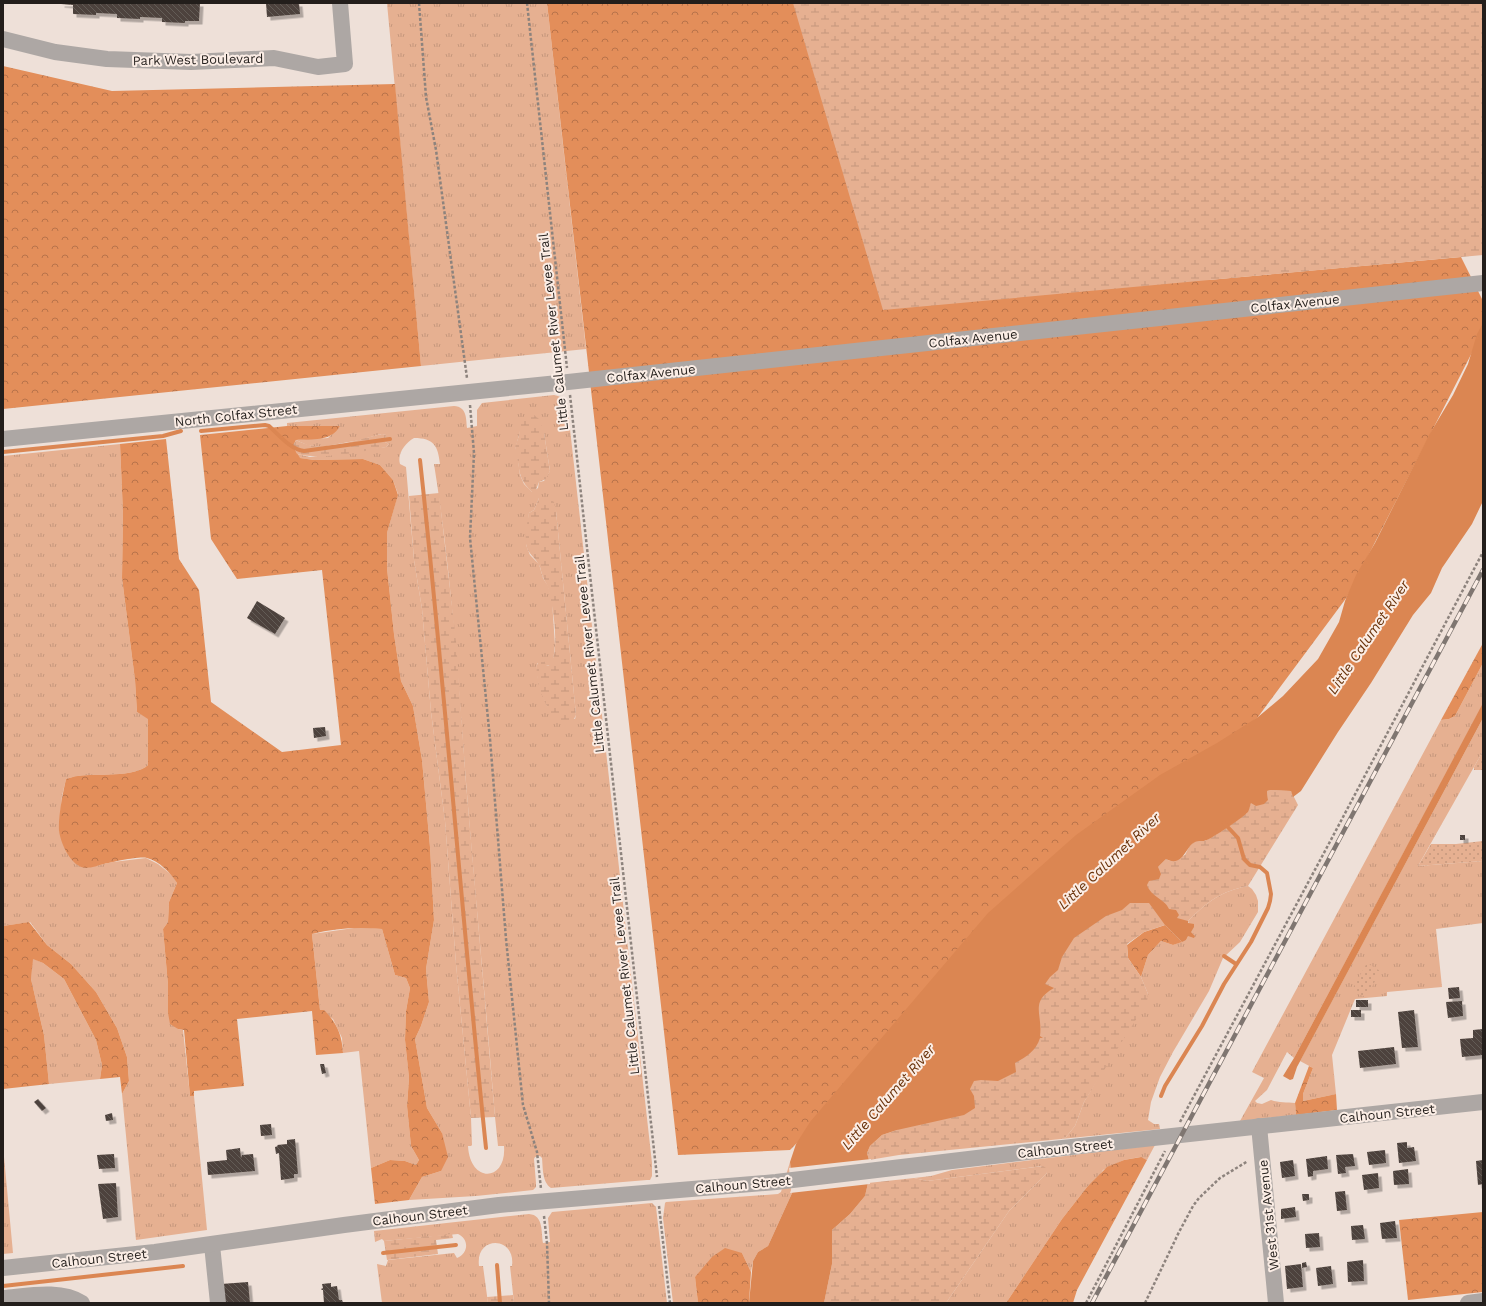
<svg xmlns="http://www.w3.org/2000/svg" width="1486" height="1306" font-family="'Work Sans',sans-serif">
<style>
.grass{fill:url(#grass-tufts);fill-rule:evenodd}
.forest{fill:url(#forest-crowns)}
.wetland{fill:url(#wetland-marsh)}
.garden{fill:url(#garden-dots)}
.water{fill:#db8652}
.pier{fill:#eee0d8}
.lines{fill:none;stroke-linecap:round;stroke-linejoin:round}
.stream{stroke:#db8652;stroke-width:4}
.building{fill:url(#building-back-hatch);filter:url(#shadow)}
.path{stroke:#8d837d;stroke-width:2.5;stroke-dasharray:3 2;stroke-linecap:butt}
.minor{stroke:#ada7a4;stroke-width:16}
.rail-casing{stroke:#7f7671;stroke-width:4.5}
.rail{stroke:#fbede5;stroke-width:3;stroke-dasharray:9;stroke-linecap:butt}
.labels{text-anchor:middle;stroke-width:4;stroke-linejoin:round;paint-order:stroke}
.street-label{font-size:13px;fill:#231e1b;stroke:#fbede5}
.water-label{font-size:14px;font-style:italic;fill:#6a330b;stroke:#fbede5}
</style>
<defs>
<pattern id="grass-tufts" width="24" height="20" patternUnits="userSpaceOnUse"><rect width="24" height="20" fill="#e6b091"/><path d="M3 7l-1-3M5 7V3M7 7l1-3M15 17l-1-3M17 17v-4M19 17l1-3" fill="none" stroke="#c5977c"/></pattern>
<pattern id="forest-crowns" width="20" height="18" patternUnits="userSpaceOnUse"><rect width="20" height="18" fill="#e38e5a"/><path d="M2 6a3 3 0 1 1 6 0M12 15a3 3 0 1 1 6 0" fill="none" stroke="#b8734a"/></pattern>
<pattern id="wetland-marsh" width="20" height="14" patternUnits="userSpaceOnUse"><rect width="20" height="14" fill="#e6b091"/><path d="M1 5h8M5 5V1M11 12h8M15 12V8" fill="none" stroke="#c5977c"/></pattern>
<pattern id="garden-dots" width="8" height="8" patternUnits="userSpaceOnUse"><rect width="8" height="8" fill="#e6b091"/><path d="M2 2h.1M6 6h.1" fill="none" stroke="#c5977c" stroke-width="1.8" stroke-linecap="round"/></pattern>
<pattern id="building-back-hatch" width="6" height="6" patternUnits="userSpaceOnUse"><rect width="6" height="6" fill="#4e433d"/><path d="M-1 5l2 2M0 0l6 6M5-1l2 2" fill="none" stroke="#645b56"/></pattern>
<filter id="shadow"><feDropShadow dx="3.5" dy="3.5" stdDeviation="0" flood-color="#0004"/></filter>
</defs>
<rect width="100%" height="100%" fill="#eee0d8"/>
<g class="grass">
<path d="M387,3H547L586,349L421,366Z"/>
<path d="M554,395C563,396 566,403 568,411L652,1163V1176L650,1180H647L551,1188C542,1182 543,1168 542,1158L540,1156L535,1157L534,1159L536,1183V1187L533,1190L476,1196L409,1200L422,1177L441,1171L442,1133L427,1108L415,1039L421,1026L429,1002L426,969L434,920L430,847L422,760L413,706L401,681L394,634L387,568V533L398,494L393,480L380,465L363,459L314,460L299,458L297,454L310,457L386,447L389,444L385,442L386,435L381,434L360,440L321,447L307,445L296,440L328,438L340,426H287V423L454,406C467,407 466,418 467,428L477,426V410L482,403ZM520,431L544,433L550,471L544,481L539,482L538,488L532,492L524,484L520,475L518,460L515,450ZM414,438C434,438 438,446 440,464H434C451,570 458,676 466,782C475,894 486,1005 495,1117L498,1146H504C507,1182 470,1184 468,1146H471L472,1145L471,1118L456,964L445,821L431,712L422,609L414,560L406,467L400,464C397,454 405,443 414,438ZM539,498L556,511L576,715L575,719L547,706C541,691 536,679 537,663L550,666L553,662L555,645L552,600L548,586L543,578L539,564L530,555L526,545L529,513L534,510Z"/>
<path d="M120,444L123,514L122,578L135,680L137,712L148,718V765C135,778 95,773 78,776C74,776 70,778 66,779L62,796L59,831L86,868L113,862L146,858L158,864L173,876L177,883L169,902L168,922L163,929L168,985V1013L178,1029L183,1030L190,1096H194L207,1230L136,1240L122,1094L129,1081L127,1057L117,1028L96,992L71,964L47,945L30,922L3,926V456Z"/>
<path d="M1483,663V704L1294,1058L1287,1052L1267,1090L1255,1101L1257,1103L1262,1104L1271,1100C1279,1103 1287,1102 1295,1103L1296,1115L1240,1121L1264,1078L1252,1072L1441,720L1449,719L1455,716Z"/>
<path d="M1483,718V751L1418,866L1483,861V923L1436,929L1442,987L1387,992V996L1355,999L1332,1055L1336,1094L1303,1101V1094L1313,1068L1300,1061Z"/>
<path d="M1248,886L1252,889L1256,895L1258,901V912L1240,942L1223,958L1209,991L1173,1052L1160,1077L1151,1102L1148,1120L1154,1124H1159L1160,1129L1061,1139L1066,1137L1075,1126L1084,1102L1148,994L1141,977L1148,955L1161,941L1173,945L1186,940L1188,936H1195L1191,932L1188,921C1207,902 1221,891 1248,886Z"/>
<path d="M361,927L382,929L395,975L406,978L410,988L406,1011L405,1040L409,1078L407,1106L411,1146L419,1160L416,1165L405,1161L390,1160L371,1168L359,1051L343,1053L342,1038L333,1019L320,1010L312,934Z"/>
<path d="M32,958L43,963L64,979L96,1040L102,1065L100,1079L49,1084L44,1035L31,979Z"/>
<path d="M1155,1145L1147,1160L1140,1157L1124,1160L1103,1170L1098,1178L1087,1187L1062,1219L1006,1303H946L1009,1211L1047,1173L1042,1166L927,1181L914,1178L931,1176L952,1170Z"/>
<path d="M3,1146L13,1253L3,1254Z"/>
<path d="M790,1162L793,1191L768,1246L758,1252L753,1261L751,1272L742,1253L695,1277L698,1303H673L663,1218L665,1203L666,1202L778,1194L781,1192Z"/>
<path d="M652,1203L656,1207L667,1303H514L510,1266H512C516,1236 475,1235 479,1266H483L488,1303H382L377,1264L386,1266L388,1260L454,1253L457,1258C469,1253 469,1239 458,1234L384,1241L382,1239L375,1242L374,1231L529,1214C544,1215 541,1233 543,1243L550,1242L548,1218L552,1212Z"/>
</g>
<g class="forest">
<path d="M547,3H1081L1208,280L1461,257L1483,301V331L1347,597L1258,717L1047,885L790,1150L678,1155Z"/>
<path d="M3,66L112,91L395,84L421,366L3,409Z"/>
<path d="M287,426H340C331,442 312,439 296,440L293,446L300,458L314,460L363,459L380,465L393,480L398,495L387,533V568L394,634L401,681L413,706L422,760L430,847L434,920L426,969L429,1002L421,1026L415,1039L427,1108L442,1133L448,1157L441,1171L422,1177L409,1200L375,1204L371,1168L390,1160L405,1161L416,1165L419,1160L411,1146L407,1106L409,1078L405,1040L406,1011L410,988L406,978L395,975L382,929C359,927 335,928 312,934L320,1010H324C337,1023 342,1035 343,1053L316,1055L312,1011L237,1019L244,1086L194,1091V1096H190L184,1030L178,1029L170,1024L168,1013V985L163,929L168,922L169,902L177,883C171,873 159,861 147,858C139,856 113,862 104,864C99,865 92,868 86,868C71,867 61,844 59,831C58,817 63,792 66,779C70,778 74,776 78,776C95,773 135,778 148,765V719L137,712L135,680L122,578L123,514L120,444L166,439L179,559L199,590L211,702L282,752L341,745L322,570L237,579L211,539L200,435Z"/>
<path d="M1483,643V663L1455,716L1449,719L1441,720Z"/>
<path d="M29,922L47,945L71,964L96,992L117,1028L127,1057L129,1081L122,1094L120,1077L100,1079L102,1065L96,1040L64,979L43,963L33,959L31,979L44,1035L49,1084L3,1089V926Z"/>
<path d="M1165,925L1182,942L1173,945L1161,941L1148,955L1141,977L1128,958L1127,945L1144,932Z"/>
<path d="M1309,1066L1313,1068L1303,1094V1101L1336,1094L1337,1110L1296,1115L1295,1103Z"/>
<path d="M1141,1157L1147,1160L1077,1290L1073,1303H1006L1062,1219L1087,1187L1107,1167L1124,1160Z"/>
<path d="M1483,1212V1292L1408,1300L1399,1220Z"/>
<path d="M725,1248L742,1253L751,1272L749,1303H698L695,1277L712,1257Z"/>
</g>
<g class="wetland">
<path d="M793,3H1483V255L883,310Z"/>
<path d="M533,414L539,419L544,433L550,471L546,479L539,482L535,492H532C521,481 520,476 518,462C518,458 514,455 515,450C515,445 518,440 519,435C521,423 519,418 533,414Z"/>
<path d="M382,434L386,435L385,442L389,444L386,447C361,452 322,460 297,454L293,446L296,440C302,443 307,445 314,446C332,449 363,438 382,434Z"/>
<path d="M439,493L456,641L466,783L495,1117L471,1118L456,964L445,821L431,712L422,609L414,560L409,496Z"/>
<path d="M548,497L554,502L556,511L576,715C574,720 572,721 567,721C563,721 558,720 555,717C545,709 531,672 539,660L544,661L546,665L549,666C561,654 553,604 548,588C547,584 544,580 543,577C541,573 541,568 539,565C535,557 527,553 526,544C525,534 527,523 529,513L534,510L539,498Z"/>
<path d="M1271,790L1291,791L1298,805L1248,886C1221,891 1207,902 1188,921V923L1194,924V927L1191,932L1195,936L1194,938L1188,936L1186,940L1182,942L1165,925L1144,932L1127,944L1128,958L1141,977L1148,994L1147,1002L1084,1102L1075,1126L1066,1137L1061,1139L899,1155L869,1160L867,1153L870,1146L882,1135L897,1130L968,1078L1040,1036L1023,1018L1065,943L1158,867L1166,859L1170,861L1185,855L1189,847L1195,841H1205L1222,831L1247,813L1251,803L1268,800L1267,791Z"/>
<path d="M1043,1166L1046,1168L1047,1173L1009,1211L946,1303H824L832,1264V1230L850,1214L865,1196L868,1183L914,1178L927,1181Z"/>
<path d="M452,1234L453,1238L436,1240L438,1254L387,1260L384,1241Z"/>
<path d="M513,1295L514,1303H488L487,1297Z"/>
</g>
<g class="garden">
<path d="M1483,751V770H1474V767Z"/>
<path d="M1483,841V861L1418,866L1431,844H1456Z"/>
<path d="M1367,963L1380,971L1368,995L1363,996L1353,992V988Z"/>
</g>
<g class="water">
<path d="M1483,323V501L1472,524L1442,568L1431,593L1413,615L1371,683L1338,732L1301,791L1293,797L1291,791L1271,790L1267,791L1268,800L1264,804L1256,806L1251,803C1250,806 1249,810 1248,812C1244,817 1214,837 1207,840C1203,842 1198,840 1195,842C1185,847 1183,868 1166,859L1158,867L1161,874L1159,879L1149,881L1147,885C1151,897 1165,899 1169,909L1176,910L1179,915L1177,918L1188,921V923L1194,924V927L1191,932L1195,936L1194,938L1188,936L1186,940L1182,942L1165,925L1149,903H1130L1122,910L1106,916L1074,938L1062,957L1058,970L1050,977L1045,984L1054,988C1029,1002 1043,1014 1040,1036L1043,1038H1040C1036,1051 1026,1057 1015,1063L1016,1072L998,1081L981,1080L974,1081L970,1089L974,1096L975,1108L964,1115L897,1130L882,1135L870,1146L867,1153L869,1160L868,1183L865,1196L850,1214L832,1230V1264L824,1303H749L753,1261L758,1252L768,1246L793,1191L790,1162L796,1144L810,1122L988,913L1076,835L1160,775L1217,743L1258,717L1283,696L1318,659L1339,622L1345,601L1356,575L1375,543L1429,435L1453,395L1468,364L1477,334Z"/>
<path d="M1483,703V718L1297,1067L1293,1079L1290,1080L1283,1076L1294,1058Z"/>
</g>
<path class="pier" d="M871,1159L870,1184L790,1193L791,1190L789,1168Z"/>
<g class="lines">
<g class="stream">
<path d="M201,431L265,425L269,426C280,436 290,449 304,451L390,439"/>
<path d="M3,452L163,436L181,431"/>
<path d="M420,460C445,689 462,919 486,1148"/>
<path d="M1224,956L1236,964"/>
<path d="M1161,1096L1165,1086L1202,1026L1224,984L1251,942L1268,908L1270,901L1271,894L1267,873L1260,867L1250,865L1244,859L1238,838L1224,823"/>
<path d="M383,1253L456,1245"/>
<path d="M497,1265L500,1303"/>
<path d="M3,1286L183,1266"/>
</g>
</g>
<g class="building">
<path d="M61,3H200L199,21H185V23L162,22V18L140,17V19L117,18V14L96,13V15L73,14V5L61,4Z"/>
<path d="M266,3H299L300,14L267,17Z"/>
<path d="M257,601L285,618L275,634L247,618Z"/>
<path d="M325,727L326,736L314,738L313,728Z"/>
<rect x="1460" y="835" width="5" height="5"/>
<path d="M1459,987L1460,998L1449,999L1448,988Z"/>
<rect x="1356" y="1000" width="12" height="7"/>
<path d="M1462,1001L1463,1016L1448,1018L1446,1002Z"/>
<rect x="1351" y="1010" width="10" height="7"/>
<path d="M1414,1010L1418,1047L1402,1048L1398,1012Z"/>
<path d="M1483,1029V1055L1462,1057L1460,1039L1473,1038V1030Z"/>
<path d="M1394,1047L1396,1064L1360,1068L1358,1051Z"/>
<path d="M320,1064H324L326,1073L322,1074Z"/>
<path d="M38,1099L46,1108L42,1111L34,1102Z"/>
<path d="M112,1113L113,1120L106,1121L105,1115Z"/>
<path d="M271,1124L272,1135L261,1136L260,1125Z"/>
<path d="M295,1139L298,1174H294V1178L281,1180L279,1153L276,1154L275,1147L278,1146L277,1145L287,1144V1140Z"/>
<path d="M1407,1142V1148L1414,1147L1416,1161L1399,1163L1397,1143Z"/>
<path d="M240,1148L241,1158L242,1155L253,1154L255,1171L208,1175L207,1162L227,1160L226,1150Z"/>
<path d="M1385,1150L1386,1163L1369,1165L1367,1152Z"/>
<path d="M114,1154L115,1168L99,1169L97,1155Z"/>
<path d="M1353,1154L1355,1166L1345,1167L1346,1173L1338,1174L1336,1155Z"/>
<path d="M1327,1156L1328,1169L1313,1171V1176L1308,1177L1306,1159Z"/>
<path d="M1293,1160L1295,1176L1282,1178L1280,1162Z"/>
<path d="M1483,1160V1184L1478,1185L1476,1161Z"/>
<path d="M1408,1169L1409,1184L1394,1185L1393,1171Z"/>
<path d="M1378,1173L1379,1188L1364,1190L1362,1175Z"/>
<path d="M116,1183L118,1217L103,1219L98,1184Z"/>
<path d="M1345,1191L1347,1210L1337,1211L1335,1192Z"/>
<path d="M1302,1194H1309V1200L1303,1201Z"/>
<path d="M1295,1207L1296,1217L1281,1219V1209Z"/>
<path d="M1395,1221L1397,1238L1382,1239L1380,1223Z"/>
<path d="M1363,1225L1365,1239L1352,1240L1351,1226Z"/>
<path d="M1319,1233L1320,1247L1306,1248L1305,1234Z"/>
<path d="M1363,1260L1364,1281L1348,1282L1347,1262Z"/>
<path d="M1306,1262L1307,1267L1302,1268V1263Z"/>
<path d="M1301,1264L1303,1287L1287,1289L1285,1266Z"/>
<path d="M1331,1266L1333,1284L1318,1286L1316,1268Z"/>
<path d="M248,1282L250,1303H223L221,1284Z"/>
<path d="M331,1283V1287L337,1286L339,1300H342L343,1303H324L323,1290H322L321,1289L323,1288L322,1284Z"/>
</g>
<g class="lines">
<g class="path">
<path d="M419,3L426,97L436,150L467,378"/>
<path d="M527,3L567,368"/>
<path d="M570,395L657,1177"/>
<path d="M470,405L474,453L470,538L490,739L506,939L523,1105L537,1152L541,1189"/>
<path d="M1180,1122L1333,836L1483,552"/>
<path d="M659,1206L670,1303"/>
<path d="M544,1216L547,1243L549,1303"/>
<path d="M1086,1303L1165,1151"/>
<path d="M1145,1303L1179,1232L1193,1206L1199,1198L1220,1178L1248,1161"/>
</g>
<g class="minor">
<path d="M3,39L55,52L107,59L191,62L274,58L318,67L345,64L340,3"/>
<path d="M3,439L568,382L1483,283"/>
<path d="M1259,1126L1276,1303"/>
<path d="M212,1245L218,1303"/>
<path d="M3,1268L155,1252L344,1225L499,1205L776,1182L1044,1150L1483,1102"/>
<path d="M3,1298C28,1296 60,1289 82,1303"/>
<path d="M1468,1303L1483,1301"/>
</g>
<defs>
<path id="rail" d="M1092,1303L1483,570"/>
</defs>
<use href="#rail" class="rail-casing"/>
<use href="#rail" class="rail"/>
</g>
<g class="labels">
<g class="street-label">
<text transform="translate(198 59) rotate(-1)" y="5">Park West Boulevard</text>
<text transform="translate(1295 303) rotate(-6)" y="5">Colfax Avenue</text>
<text transform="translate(553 332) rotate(-96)" y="5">Little Calumet River Levee Trail</text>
<text transform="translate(973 338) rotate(-6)" y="5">Colfax Avenue</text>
<text transform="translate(651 373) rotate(-6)" y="5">Colfax Avenue</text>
<text transform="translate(236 415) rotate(-6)" y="5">North Colfax Street</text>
<text transform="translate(589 654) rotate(-96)" y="5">Little Calumet River Levee Trail</text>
<text transform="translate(624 976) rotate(-96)" y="5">Little Calumet River Levee Trail</text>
<text transform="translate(1387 1113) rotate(-6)" y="5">Calhoun Street</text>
<text transform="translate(1065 1148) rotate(-6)" y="5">Calhoun Street</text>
<text transform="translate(743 1184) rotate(-5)" y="5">Calhoun Street</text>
<text transform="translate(420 1215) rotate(-7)" y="5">Calhoun Street</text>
<text transform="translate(1268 1215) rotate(-96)" y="5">West 31st Avenue</text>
<text transform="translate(99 1258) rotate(-6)" y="5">Calhoun Street</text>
</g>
<g class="water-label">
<text transform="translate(1368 637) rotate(-56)" y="5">Little Calumet River</text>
<text transform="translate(1109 861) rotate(-43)" y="5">Little Calumet River</text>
<text transform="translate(888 1097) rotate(-49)" y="5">Little Calumet River</text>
</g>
</g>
<rect width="1486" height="1306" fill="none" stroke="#231e1b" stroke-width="8"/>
</svg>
